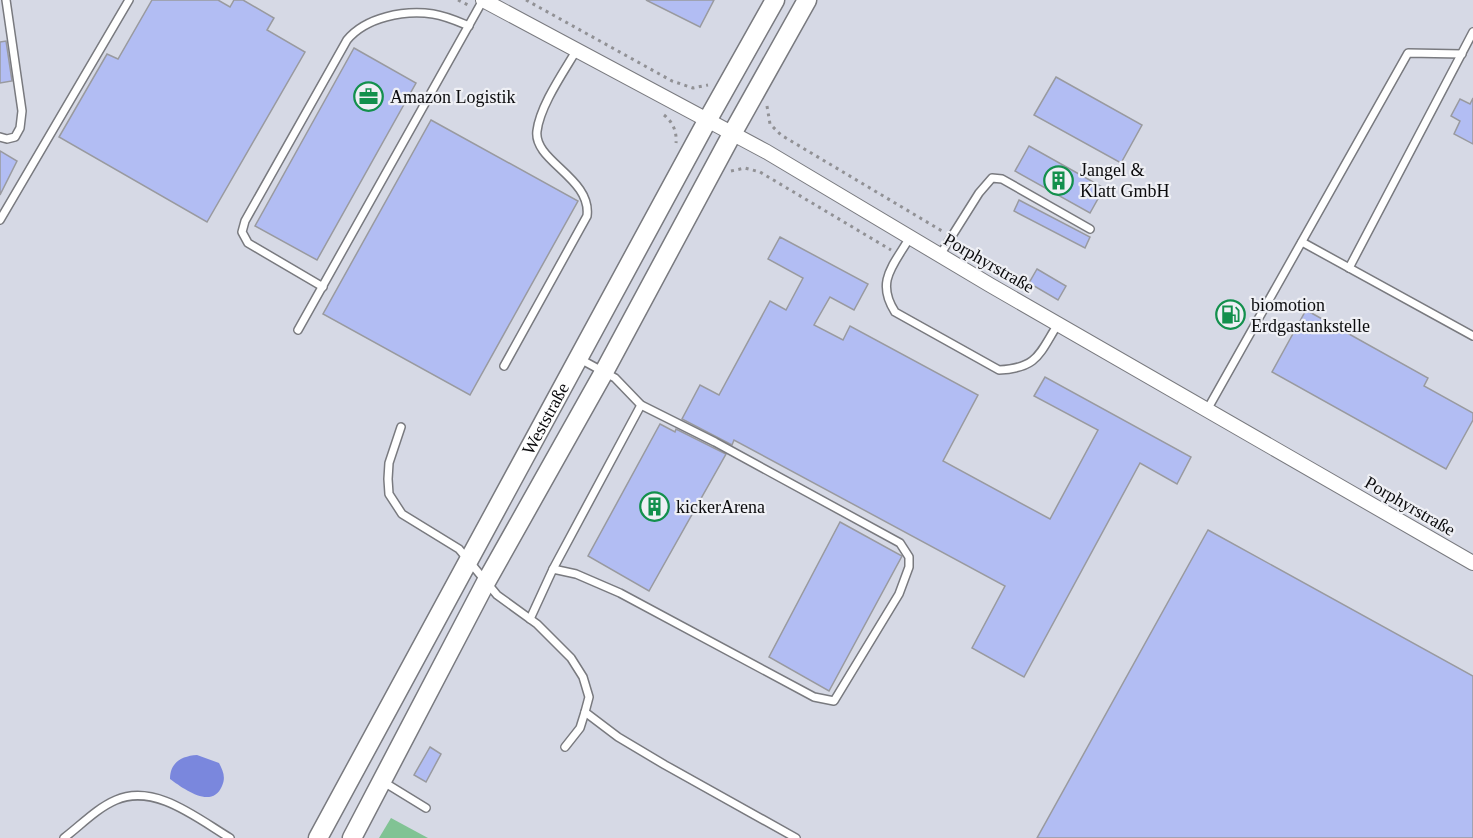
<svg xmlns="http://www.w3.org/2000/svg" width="1473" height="838" font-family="Georgia,serif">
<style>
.built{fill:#d6d9e5}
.green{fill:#81c394}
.water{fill:#7a87dd}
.building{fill:#b2bdf3;stroke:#999a9f;stroke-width:1.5}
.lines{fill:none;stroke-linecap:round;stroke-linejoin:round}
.lane-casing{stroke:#797a7f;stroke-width:10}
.street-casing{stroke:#797a7f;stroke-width:16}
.secondary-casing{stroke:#797a7f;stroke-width:21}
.path{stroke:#919195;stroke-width:3;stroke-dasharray:3 4.5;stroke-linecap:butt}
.lane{stroke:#fff;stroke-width:7}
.street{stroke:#fff;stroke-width:14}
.secondary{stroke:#fff;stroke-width:18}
.labels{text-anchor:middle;stroke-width:4.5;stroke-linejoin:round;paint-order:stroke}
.poi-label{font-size:18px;fill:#0b0b0d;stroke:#eff0f5;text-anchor:start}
.street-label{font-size:18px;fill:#0b0b0d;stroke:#eff0f5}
</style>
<rect width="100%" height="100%" fill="#e2e3e8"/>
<rect class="built" x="0" y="0" width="1473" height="838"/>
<path class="green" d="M391,818L428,838H379Z"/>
<path class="water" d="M197,755L219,763C223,771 226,777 222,786C212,810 184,789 170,779C170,763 181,756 197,755Z"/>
<g class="building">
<path d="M152,0H218L230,7L234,0H243L274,18L267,30L305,52L207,222L59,137L107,54L118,59Z"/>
<path d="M646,0H714L700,27Z"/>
<path d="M6,41L12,81L0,83V42Z"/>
<path d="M354,48L416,83L317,260L255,226Z"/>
<path d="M1056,77L1142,125L1121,163L1034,115Z"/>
<path d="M1473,98V144L1454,134L1460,121L1451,116L1460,99L1470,104Z"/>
<path d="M431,120L578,201L470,395L323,314Z"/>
<path d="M1029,146L1104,188L1090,213L1015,171Z"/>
<path d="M0,151L17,161L0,195Z"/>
<path d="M1019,200L1090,237L1085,248L1014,211Z"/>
<path d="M780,237L868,284L854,310L830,297L814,325L843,340L850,326L978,395L943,461L1050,519L1098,430L1034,396L1045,377L1191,457L1177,484L1140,463L1024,677L972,648L1005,586L734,440L732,445L682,419L700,385L719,395L770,301L786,310L803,278L768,259Z"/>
<path d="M1037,269L1066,286L1058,300L1029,283Z"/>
<path d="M1306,310L1428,378L1424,386L1473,413V420L1446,469L1272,372Z"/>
<path d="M660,424L675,432L676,429L726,454L649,591L588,556Z"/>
<path d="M840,522L902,556L829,691L769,657Z"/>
<path d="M1208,530L1473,676V838H1037Z"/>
<path d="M430,747L441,754L426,782L414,775Z"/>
</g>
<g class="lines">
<defs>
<g id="lane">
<path d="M0,137L7,139L15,137L20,128L22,111L6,0"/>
<path d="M0,220L129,0"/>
<path d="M910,237C894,265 875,281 895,312L999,370C1038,368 1039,354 1058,324"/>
<path d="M1302,242L1473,336"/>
<path d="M940,255L979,193L992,178L1002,179L1090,229"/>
<path d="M1349,268L1473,32"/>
<path d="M323,287L248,243L242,232L245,221L347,40C366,17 404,10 433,14C446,16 457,21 469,26"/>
<path d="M298,330L483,0"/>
<path d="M504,366L587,216C592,178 533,161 537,131C540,106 563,73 576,51"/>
<path d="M1207,410L1408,53L1462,54"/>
<path d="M401,427L389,463L388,479L389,494L402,514L459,549L497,595L537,624L571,658L583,677L589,697L585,712L618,737L665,765L796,838"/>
<path d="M553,569L641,405"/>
<path d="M530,619L553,569L576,574L620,593L814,697L834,701L899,594L909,567V557L900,543L715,442L641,405L615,378L580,359"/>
<path d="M565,747L580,728L585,712"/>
<path d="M382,781L426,808"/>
<path d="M64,838C81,825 97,808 116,800C155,783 198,819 230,838"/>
</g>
<path id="street" d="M483,0L767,152L990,285L1473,563"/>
<g id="secondary">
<path id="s1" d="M318,838L707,121L775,0"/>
<path d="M352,838L486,582L604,372L732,134L807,0"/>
</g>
</defs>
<use href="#lane" class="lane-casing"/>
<use href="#street" class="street-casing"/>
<use href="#secondary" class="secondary-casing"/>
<g class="path">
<path d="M458,0L470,6"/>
<path d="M526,0L672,81L693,88L708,85"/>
<path d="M767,106L770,124L781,135L942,231"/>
<path d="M664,115C673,122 677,132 676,143"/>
<path d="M731,171L745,168L760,172L891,250"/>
</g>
<use href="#lane" class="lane"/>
<use href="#street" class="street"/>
<use href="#secondary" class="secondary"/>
</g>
<defs>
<symbol id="office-ring" viewBox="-11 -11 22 22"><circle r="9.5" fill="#eff0f5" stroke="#13904d" stroke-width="1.5"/><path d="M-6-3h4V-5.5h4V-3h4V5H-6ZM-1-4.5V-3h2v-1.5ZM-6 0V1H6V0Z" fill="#13904d"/></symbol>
<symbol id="building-ring" viewBox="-11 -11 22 22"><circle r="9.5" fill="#eff0f5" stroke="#13904d" stroke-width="1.5"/><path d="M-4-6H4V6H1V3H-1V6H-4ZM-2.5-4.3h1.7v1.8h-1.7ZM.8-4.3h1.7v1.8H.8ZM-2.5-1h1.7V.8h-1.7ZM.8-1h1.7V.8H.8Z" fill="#13904d"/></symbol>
<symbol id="fuel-ring" viewBox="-11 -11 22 22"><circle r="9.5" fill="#eff0f5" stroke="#13904d" stroke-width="1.5"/><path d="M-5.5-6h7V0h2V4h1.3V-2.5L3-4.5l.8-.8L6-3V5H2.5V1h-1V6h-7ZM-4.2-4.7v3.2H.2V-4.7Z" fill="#13904d"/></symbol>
</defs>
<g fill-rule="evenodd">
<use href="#office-ring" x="352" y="80" width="33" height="33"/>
<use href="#building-ring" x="1042" y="164" width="33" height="33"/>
<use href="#fuel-ring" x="1214" y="298" width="33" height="33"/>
<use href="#building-ring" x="638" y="490" width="33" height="33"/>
</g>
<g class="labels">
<g class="poi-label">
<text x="390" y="103">Amazon Logistik</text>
<text x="1080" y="176">Jangel &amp;<tspan x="1080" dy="21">Klatt GmbH</tspan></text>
<text x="1251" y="311">biomotion<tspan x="1251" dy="21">Erdgastankstelle</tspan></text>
<text x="676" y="513">kickerArena</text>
</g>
<g class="street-label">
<text transform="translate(989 263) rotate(30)" y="6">Porphyrstraße</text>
<text dy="6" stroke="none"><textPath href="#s1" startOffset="477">Weststraße</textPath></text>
<text transform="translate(1410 506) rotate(30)" y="6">Porphyrstraße</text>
</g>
</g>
</svg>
